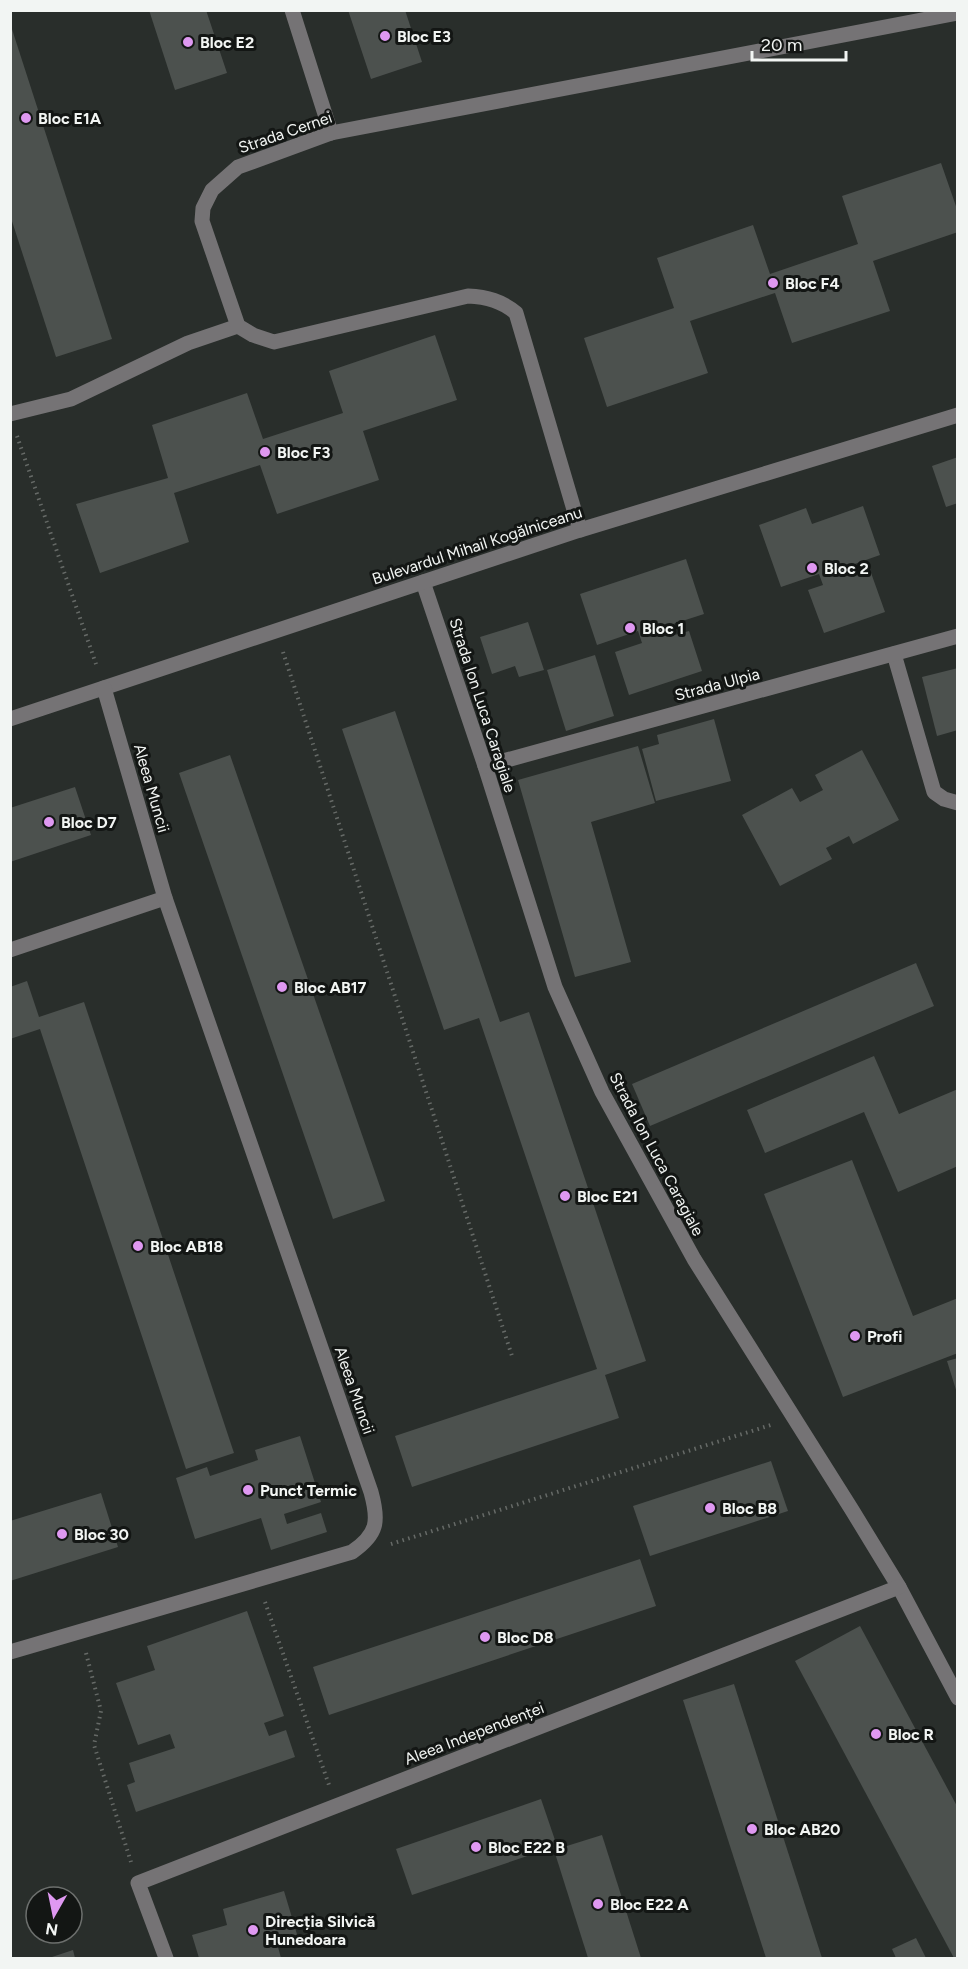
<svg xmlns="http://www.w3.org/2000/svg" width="968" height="1969" font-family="Figtree,sans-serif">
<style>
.building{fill:#4c514e}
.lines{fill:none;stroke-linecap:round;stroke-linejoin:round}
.path{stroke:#666a67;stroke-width:4;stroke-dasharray:1.5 4.5;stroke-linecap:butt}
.minor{stroke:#757375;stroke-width:15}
.poi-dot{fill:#df98f1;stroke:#131614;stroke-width:2}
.labels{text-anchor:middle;stroke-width:6;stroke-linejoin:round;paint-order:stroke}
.poi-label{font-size:16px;font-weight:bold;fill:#f2f5f3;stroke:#131614;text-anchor:start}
.street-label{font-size:16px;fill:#f2f5f3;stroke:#131614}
</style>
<rect width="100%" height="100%" fill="#292e2b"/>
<g class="building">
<path d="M149,10H206L227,73L175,90Z"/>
<path d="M348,10H405L422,62L371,79Z"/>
<path d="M10,23L112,339L56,357L10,215Z"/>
<path d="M941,163L958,212V232L873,261L890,311L792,343L775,293L690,321L708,373L607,407L584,338L674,308L657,258L753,225L770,274L858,244L842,196Z"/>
<path d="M435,335L457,400L363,431L379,480L277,514L260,465L174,493L189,542L100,573L76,504L168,478L152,425L247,393L263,439L343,413L329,371Z"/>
<path d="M958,457V503L946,507L932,466Z"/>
<path d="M863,506L880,555L849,566L853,577L870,570L885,612L824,633L808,590L823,585L819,574L781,587L759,525L806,508L812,524Z"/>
<path d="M686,559L704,614L667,626L671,636L689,631L702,671L629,695L615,652L642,643L638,631L597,645L580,594Z"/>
<path d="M528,622L544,670L519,677L515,666L492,674L480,637Z"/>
<path d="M595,655L614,716L566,731L547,670Z"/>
<path d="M958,668V730L937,736L922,677Z"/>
<path d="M395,711L500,1022L529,1012L646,1361L605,1375L619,1418L412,1487L395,1436L597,1369L479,1018L444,1030L342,729Z"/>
<path d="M714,719L731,781L656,801L642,749L659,744L657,735Z"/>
<path d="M638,746L655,803L591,822L631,962L575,977L518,780Z"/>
<path d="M862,750L899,820L853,844L849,836L826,848L832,859L780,886L742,815L792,788L800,802L823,790L815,775Z"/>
<path d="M230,755L385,1201L333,1219L179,773Z"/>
<path d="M75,787L91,835L10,862V808Z"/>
<path d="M916,963L934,1006L650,1126L632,1084Z"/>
<path d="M27,981L39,1017L84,1002L234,1453L186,1469L40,1029L10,1039V987Z"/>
<path d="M874,1056L899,1114L958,1089V1166L898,1192L864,1112L765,1153L747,1110Z"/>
<path d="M852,1160L913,1316L958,1298V1353L843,1397L764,1194Z"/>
<path d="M958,1358V1393H957L947,1361Z"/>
<path d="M300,1436L321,1502L284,1514L287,1524L321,1513L327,1532L271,1550L261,1518L195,1539L176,1478L207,1467L210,1476L258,1460L255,1450Z"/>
<path d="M771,1461L788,1511L650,1556L633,1506Z"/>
<path d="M101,1493L118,1547L10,1581V1521Z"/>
<path d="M640,1559L656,1606L329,1715L313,1667Z"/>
<path d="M247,1611L284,1716L264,1723L269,1736L286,1730L295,1757L136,1812L127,1785L135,1782L129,1763L175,1748L170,1734L138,1745L116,1683L155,1670L147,1646Z"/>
<path d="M860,1626L958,1808V1958H954L795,1661Z"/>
<path d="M734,1684L822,1958H766L683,1700Z"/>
<path d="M541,1799L557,1846L412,1895L396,1849Z"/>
<path d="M602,1835L641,1958H588L554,1850Z"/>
<path d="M284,1891L299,1941L278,1947L281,1958H199L192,1935L227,1925L223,1909Z"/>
<path d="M916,1938L926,1958H896L892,1949Z"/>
<path d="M73,1950L75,1958H49Z"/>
</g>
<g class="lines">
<g class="path">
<path d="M17,436L97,667"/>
<path d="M283,652L512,1356"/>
<path d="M391,1544L771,1425"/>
<path d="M265,1602L329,1785"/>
<path d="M86,1653L101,1711L94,1745L131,1862"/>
</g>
<g class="minor">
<path d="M292,10L331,133"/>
<path d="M10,414L71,399L188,343L238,326"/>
<path d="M580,530L516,313C502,301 487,297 468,296L274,342L253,335L238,326L202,221L203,208L212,190L238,167L331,133L958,13"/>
<path d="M423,582L485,766L555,987L602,1092L694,1259L852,1510L899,1587L958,1698"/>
<path d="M894,654L934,792L944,799L958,803"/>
<path d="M10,719L580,530L958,415"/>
<path d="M485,766L958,636"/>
<path d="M10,950L165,898"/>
<path d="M10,1652L352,1552C378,1534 379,1521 371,1492L165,898L104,688"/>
<path d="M166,1958L138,1883L899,1587"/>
</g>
</g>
<g class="poi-dot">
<circle cx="385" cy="36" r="6"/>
<circle cx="188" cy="42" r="6"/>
<circle cx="26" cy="118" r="6"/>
<circle cx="773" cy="283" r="6"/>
<circle cx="265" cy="452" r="6"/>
<circle cx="812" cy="568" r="6"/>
<circle cx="630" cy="628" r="6"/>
<circle cx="49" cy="822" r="6"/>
<circle cx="282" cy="987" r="6"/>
<circle cx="565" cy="1196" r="6"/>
<circle cx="138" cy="1246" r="6"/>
<circle cx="855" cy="1336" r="6"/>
<circle cx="248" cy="1490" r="6"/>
<circle cx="710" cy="1508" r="6"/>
<circle cx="62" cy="1534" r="6"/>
<circle cx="485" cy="1637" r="6"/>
<circle cx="876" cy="1734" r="6"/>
<circle cx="752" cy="1829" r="6"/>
<circle cx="476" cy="1847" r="6"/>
<circle cx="598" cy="1904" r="6"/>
<circle cx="253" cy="1930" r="6"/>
</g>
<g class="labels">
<g class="poi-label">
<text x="397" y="42">Bloc E3</text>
<text x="200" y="48">Bloc E2</text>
<text x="38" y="124">Bloc E1A</text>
<text x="785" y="289">Bloc F4</text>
<text x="277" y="458">Bloc F3</text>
<text x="824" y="574">Bloc 2</text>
<text x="642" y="634">Bloc 1</text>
<text x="61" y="828">Bloc D7</text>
<text x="294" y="993">Bloc AB17</text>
<text x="577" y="1202">Bloc E21</text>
<text x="150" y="1252">Bloc AB18</text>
<text x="867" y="1342">Profi</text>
<text x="260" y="1496">Punct Termic</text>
<text x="722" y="1514">Bloc B8</text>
<text x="74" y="1540">Bloc 30</text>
<text x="497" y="1643">Bloc D8</text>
<text x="888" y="1740">Bloc R</text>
<text x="764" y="1835">Bloc AB20</text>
<text x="488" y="1853">Bloc E22 B</text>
<text x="610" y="1910">Bloc E22 A</text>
<text x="265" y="1927">Direcția Silvică<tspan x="265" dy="18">Hunedoara</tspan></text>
</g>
<g class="street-label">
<text transform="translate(285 132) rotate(-19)" y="6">Strada Cernei</text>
<text transform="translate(477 545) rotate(-18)" y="6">Bulevardul Mihail Kogălniceanu</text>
<text transform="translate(717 684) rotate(-15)" y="6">Strada Ulpia</text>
<text transform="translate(483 705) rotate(72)" y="6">Strada Ion Luca Caragiale</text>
<text transform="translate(152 788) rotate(74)" y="6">Aleea Muncii</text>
<text transform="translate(657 1154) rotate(62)" y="6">Strada Ion Luca Caragiale</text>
<text transform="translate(355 1390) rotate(71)" y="6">Aleea Muncii</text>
<text transform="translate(474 1733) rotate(-21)" y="6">Aleea Independenței</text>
</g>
</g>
<rect width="968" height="1969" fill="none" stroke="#f2f5f3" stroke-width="24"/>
<g transform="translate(54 1915) rotate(189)"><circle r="28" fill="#131614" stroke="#6c6f6d" stroke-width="1.5"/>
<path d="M0-4.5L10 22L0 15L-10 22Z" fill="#df98f1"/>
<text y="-9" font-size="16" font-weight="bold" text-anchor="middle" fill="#f2f5f3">N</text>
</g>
<path d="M752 51v9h94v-9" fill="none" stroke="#f2f5f3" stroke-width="3"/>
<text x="761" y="51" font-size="18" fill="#f2f5f3" stroke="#131614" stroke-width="4.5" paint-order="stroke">20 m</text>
</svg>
